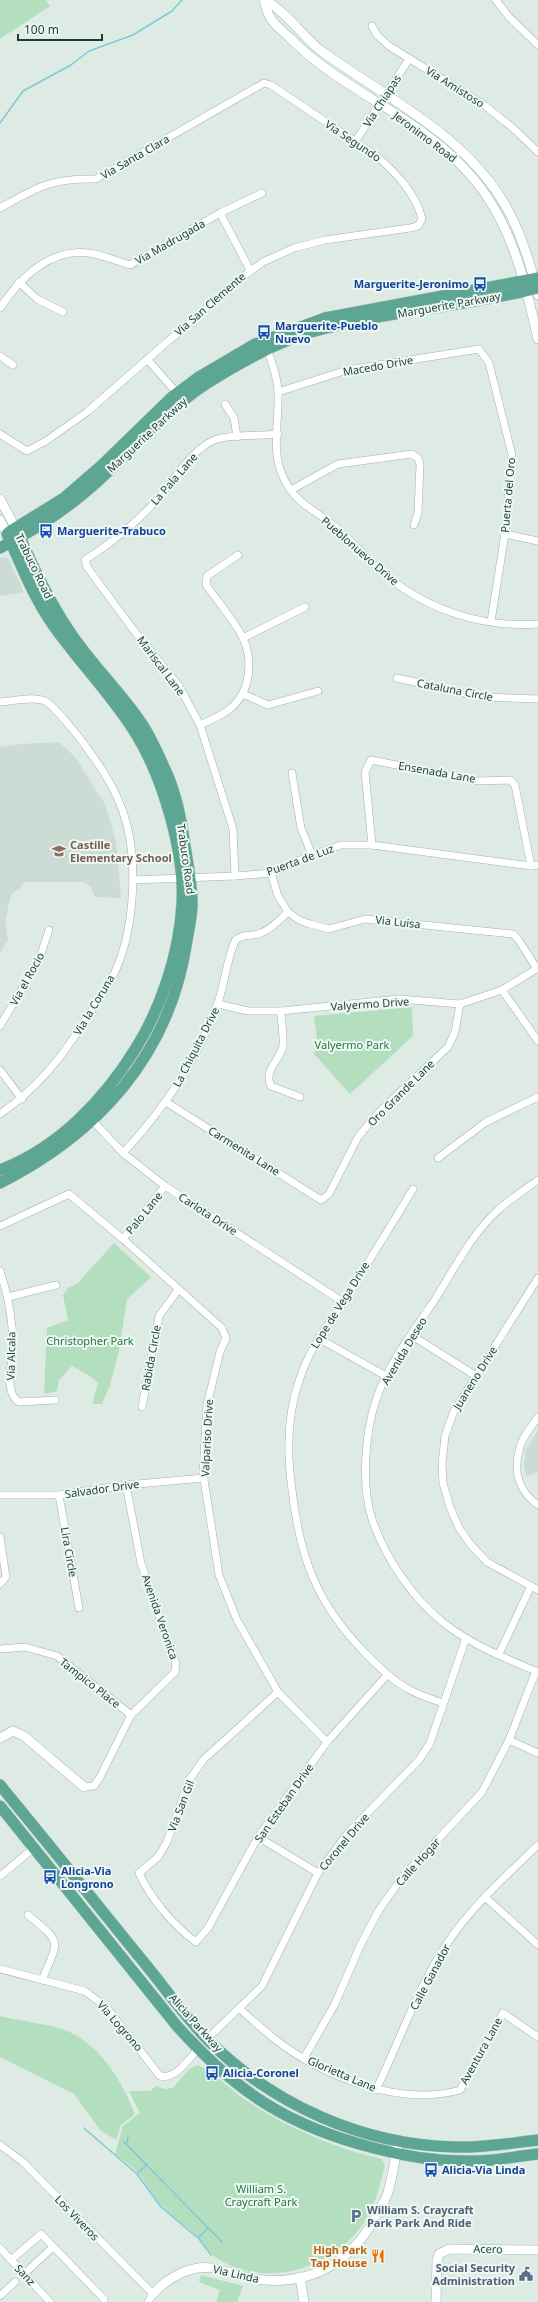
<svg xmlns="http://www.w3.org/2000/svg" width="538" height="2302" font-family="'Noto Sans',sans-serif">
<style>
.built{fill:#ccdbd4}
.green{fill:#b4dfbf}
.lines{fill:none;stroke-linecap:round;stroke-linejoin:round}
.stream{stroke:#7fcad7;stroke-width:1.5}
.street-casing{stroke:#a0b3ac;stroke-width:8}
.secondary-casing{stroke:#9bb8ae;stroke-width:10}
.primary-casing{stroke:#bbc5c2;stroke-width:12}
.street{stroke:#fff;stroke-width:7}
.secondary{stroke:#fff;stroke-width:9}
.primary{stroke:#5da693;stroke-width:11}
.labels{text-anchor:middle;stroke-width:4;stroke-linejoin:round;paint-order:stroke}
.street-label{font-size:11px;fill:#1d3d34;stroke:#eef8f3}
.transit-label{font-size:11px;font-weight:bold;fill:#164399;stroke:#eef8f3;text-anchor:start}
.education-label{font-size:11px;font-weight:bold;fill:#785e54;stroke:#eef8f3;text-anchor:start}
.park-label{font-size:11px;fill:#237844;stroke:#eef8f3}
.service-label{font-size:11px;font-weight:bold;fill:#4e5e75;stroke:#eef8f3;text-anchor:start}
.food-label{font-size:11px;font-weight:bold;fill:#c56008;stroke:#eef8f3;text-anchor:end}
</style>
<rect width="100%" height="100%" fill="#deebe5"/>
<g class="built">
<path d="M0,557L8,558L24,592L0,596Z"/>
<path d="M59,742L75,757L105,804L116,841L121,898L95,897L91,887L84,882H26L21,886L20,889L11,894L5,922L8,940L0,953V747L20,744Z"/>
<path d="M538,1430V1472L526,1476L524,1464L526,1450Z"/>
</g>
<g class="green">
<path d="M0,0H46L50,6L0,39Z"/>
<path d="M412,1007L413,1036L350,1094L314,1054L317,1038L314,1016Z"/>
<path d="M114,1243L151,1277L127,1299L119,1351L110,1385L102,1404H92L98,1383L90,1376L72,1366L59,1380L57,1391L44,1394L47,1328L68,1320L63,1295L68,1288L78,1283Z"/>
<path d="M0,2016C18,2021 37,2022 55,2027C96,2037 120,2077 135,2114L121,2125L116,2140L101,2131L74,2094L0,2057Z"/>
<path d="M197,2065C208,2067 232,2091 244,2099C286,2127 331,2147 381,2159L385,2165C380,2186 375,2206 363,2224C332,2270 263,2290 215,2257C208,2252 204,2243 198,2237C187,2226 172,2217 161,2205C152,2195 147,2183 138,2173C132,2166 122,2160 115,2154L123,2126L140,2113L129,2091H150L156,2086L165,2089L173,2088L189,2069Z"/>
<path d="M201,2275L243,2286L237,2302H216L220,2290L199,2282Z"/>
</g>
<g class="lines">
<g class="stream">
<path d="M0,123L23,91L71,65L89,51L133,35L172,11L182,0"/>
<path d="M84,2128L137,2174L147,2164"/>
<path d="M124,2142L222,2242"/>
<path d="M127,2143L128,2137"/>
<path d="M137,2174L161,2207L198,2238L207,2229"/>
<path d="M199,2239L211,2255"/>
</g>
<defs>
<g id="street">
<path d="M496,0L509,17L538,45"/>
<path d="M372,26L377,35L389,46L484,105L514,129L538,152"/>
<path d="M355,142L409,59"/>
<path d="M0,208C38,187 51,178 96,179L264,83L271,85L378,157C397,174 416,194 422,219L418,226L410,228L325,240L294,248L263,262L237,281L87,412L46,441L27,451L0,434"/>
<path d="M220,213L250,270"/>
<path d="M19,282L37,299L63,312"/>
<path d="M0,308C20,278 49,248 89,253C103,255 116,261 130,265L220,213L262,193"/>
<path d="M266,347C272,362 278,378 278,394C279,419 272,449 281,472C293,503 311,507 333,525C352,541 369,561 388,577C430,611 484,628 538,624"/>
<path d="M0,356L13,365"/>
<path d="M147,359L177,393"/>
<path d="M278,392L347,370L479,349L489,363L512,455L505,534L491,621"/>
<path d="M225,404L234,418L237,437"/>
<path d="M291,490L338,464L412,454L418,458L420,464L418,513L414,525"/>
<path d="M505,534L538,541"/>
<path d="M243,638L305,607"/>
<path d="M397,678L482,697L538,699"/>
<path d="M243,694L268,705L318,691"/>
<path d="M0,702C13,701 34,696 45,701C55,706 84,743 91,754C104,771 114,788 122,809C140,857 135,935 111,980C103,995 92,1009 83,1024C59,1061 37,1088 0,1114"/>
<path d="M200,725C211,720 224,715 232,707C251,690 253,660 243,638C236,623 217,600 206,585L207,576L238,555"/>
<path d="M292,773L301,828L312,855"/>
<path d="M372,845L365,772L371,760L479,781L510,780L515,785L531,866"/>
<path d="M271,873L278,896L288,912L299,920L310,924L329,929L365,919L513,934L518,939L537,969"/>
<path d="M235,876L233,829L200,725L179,686L132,628L87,567L85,560C110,544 133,526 153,504C171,485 192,447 217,439C233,434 260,436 278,434"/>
<path d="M132,880L235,876L271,873L312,855L341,845H372L531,866L538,865"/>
<path d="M502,990L538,1041"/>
<path d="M218,1004L248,1011H281L399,999L460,1004L502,990L538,968"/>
<path d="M281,1011C281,1022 284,1035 283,1046C280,1061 263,1070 271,1086L300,1097"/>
<path d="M0,1026L39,960L49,930"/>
<path d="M0,1070L22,1099"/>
<path d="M166,1102L321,1200L329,1194L358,1137L379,1112L448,1047L455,1032L460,1004"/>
<path d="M90,1118L123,1153L165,1186L343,1302"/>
<path d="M123,1153C163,1110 197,1061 217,1005C225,985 226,961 235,941C241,933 253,937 261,933C272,929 280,919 288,912"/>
<path d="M438,1158L486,1122L538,1097"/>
<path d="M538,1180C524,1190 510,1199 497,1211C471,1235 453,1271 434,1301C413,1332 388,1364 376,1400C365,1433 361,1485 372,1519C385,1558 413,1599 445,1624C472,1645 507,1659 538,1672"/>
<path d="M413,1189C391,1226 367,1264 344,1301C326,1328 309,1349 299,1381C287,1415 287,1454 292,1490C300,1559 317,1604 366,1654C379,1667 392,1680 408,1689C419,1695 431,1699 443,1703"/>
<path d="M0,1226L69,1194L123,1239L222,1328L226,1338L220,1352L207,1405L203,1473L219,1575L237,1620L278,1692L327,1742"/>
<path d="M123,1239L165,1186"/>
<path d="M0,1271C8,1295 13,1321 13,1347C13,1360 7,1377 11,1390C12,1396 15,1399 19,1402L55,1400"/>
<path d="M538,1278L454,1411L445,1436L442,1464L443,1483L450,1507L459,1528L471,1545L487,1562L538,1590"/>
<path d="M8,1297L56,1285"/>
<path d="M411,1335L476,1376"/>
<path d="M318,1338L386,1376"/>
<path d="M142,1407L159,1316L178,1290"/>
<path d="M538,1417C532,1426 522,1437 520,1447C513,1470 518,1491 538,1505"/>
<path d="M0,1495H59L126,1485L204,1478"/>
<path d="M59,1495L79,1608"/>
<path d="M0,1537L6,1577L0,1584"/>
<path d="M0,1649L25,1647L57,1656L131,1715"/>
<path d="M499,1654L531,1586"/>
<path d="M278,1692L204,1759L189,1780L167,1842L158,1857L139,1873C151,1899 173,1925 196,1942L208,1928L258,1837L327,1742L387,1675"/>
<path d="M509,1740L538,1753"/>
<path d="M84,1787L94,1786L100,1777L131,1715L175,1672L176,1664L141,1563L126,1485"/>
<path d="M258,1837L318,1873"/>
<path d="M0,1876L34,1848"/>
<path d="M485,1897L538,1945"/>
<path d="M28,1915C63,1944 59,1939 42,1980"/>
<path d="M0,1969L85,1991L107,2008L160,2076C175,2080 188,2060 198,2049"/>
<path d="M239,2008C251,2019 263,2030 276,2040C324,2077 400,2107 460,2090L503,2013L538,2037"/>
<path d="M207,2039L262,1986L318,1873L347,1834L419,1760L430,1743L466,1638"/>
<path d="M304,2058L335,2004L360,1946L379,1910L401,1879L482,1792L509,1740L536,1671"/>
<path d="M376,2090C399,2042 417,1990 446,1945C471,1907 506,1876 538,1845"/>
<path d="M0,2145L23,2162L153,2294L148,2302"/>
<path d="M0,2248L50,2302"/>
<path d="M11,2260L41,2234L104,2299V2302"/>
<path d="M24,2274L53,2247"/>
<path d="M0,2296L15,2282"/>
</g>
<g id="secondary">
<path d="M264,0C266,5 267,13 270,17C274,25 285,33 291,39C341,89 412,114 461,165C510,214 523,274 538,339"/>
<path d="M265,0C287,13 301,34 320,50C387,99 469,136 509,212C523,238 531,266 538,295"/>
<path d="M0,499L16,529"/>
<path d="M0,520L7,534"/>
<path d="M0,1738L13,1731L24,1736L84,1787"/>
<path d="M300,2277L304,2302"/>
<path d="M153,2294C168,2277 193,2263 217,2269C233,2273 248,2279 264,2280C316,2284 354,2259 377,2214C381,2207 386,2200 388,2192C393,2176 395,2158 398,2142"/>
<path d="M436,2302L437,2261L439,2254L449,2249L538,2250"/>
</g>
<g id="primary">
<path d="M9,532L64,498L101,466L172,397L199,377L255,344L325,318L538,278"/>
<path d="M0,548C35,530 67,509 96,483C133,449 165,411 206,384C239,363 274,343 311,332C385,311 463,307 538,288"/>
<path d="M0,1170C58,1148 104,1100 136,1048C162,1006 179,953 182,904C185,853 163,778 136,734C112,695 79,662 53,625C33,597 21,564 7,534"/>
<path d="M0,1183C97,1134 168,1057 186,946C188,933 192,918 192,904C192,884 188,865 185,846C181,818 176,792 164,767C157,752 150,735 140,721C119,690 91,664 70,632C48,600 32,564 16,529"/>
<path d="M0,1785C46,1841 92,1898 137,1954C161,1982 182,2014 208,2040C273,2105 363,2145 455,2147C483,2148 511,2143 538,2140"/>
<path d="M0,1806L177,2026C236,2092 288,2126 374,2148C407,2157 440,2162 475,2161C496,2161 517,2156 538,2154"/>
</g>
</defs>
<use href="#street" class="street-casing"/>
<use href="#secondary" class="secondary-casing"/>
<use href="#primary" class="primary-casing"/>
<use href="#street" class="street"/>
<use href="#secondary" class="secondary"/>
<use href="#primary" class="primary"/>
</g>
<defs>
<symbol id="bus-bare" viewBox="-9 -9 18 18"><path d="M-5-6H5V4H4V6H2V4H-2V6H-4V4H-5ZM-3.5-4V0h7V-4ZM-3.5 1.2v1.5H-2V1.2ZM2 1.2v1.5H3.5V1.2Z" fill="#1a4fb4" stroke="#eef8f3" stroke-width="2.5" paint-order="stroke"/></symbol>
<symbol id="school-bare" viewBox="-9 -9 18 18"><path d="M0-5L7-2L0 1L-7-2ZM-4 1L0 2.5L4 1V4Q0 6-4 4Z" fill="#8d6e63" stroke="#eef8f3" stroke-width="2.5" paint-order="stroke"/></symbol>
<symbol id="parking-bare" viewBox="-9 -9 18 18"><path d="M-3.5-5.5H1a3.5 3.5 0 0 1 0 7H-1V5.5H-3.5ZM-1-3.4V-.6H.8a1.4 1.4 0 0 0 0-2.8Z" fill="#5c6f8a" stroke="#eef8f3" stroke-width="2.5" paint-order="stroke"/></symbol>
<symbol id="restaurant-bare" viewBox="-9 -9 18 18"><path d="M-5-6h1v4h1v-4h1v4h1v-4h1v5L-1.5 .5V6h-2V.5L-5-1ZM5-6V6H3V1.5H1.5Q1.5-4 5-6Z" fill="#e8710a" stroke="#eef8f3" stroke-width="2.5" paint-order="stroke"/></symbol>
<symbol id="civic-bare" viewBox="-9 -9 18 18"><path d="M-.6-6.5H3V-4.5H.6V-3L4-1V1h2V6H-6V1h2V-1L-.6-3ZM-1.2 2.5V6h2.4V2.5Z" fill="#5c6f8a" stroke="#eef8f3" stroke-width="2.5" paint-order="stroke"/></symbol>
</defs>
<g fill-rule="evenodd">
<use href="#bus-bare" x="470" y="274" width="20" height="20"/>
<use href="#bus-bare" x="254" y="322" width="20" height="20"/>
<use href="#bus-bare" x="36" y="521" width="20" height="20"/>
<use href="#school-bare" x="49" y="841" width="20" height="20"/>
<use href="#bus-bare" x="40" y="1867" width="20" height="20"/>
<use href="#bus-bare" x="202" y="2063" width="20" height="20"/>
<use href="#bus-bare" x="421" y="2160" width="20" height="20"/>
<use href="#parking-bare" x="346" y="2206" width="20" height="20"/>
<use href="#restaurant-bare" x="368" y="2246" width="20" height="20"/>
<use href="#civic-bare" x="516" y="2264" width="20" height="20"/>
</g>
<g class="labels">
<g class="street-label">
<text transform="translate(455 87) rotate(32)" y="4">Via Amistoso</text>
<text transform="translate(382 101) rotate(-57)" y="4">Via Chiapas</text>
<text transform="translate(425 137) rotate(37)" y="4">Jeronimo Road</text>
<text transform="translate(353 141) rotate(34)" y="4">Via Segundo</text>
<text transform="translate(135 157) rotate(-30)" y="4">Via Santa Clara</text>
<text transform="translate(170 242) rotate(-30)" y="4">Via Madrugada</text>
<text transform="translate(210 304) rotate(-41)" y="4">Via San Clemente</text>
<text transform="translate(449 305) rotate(-10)" y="4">Marguerite Parkway</text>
<text transform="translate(378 366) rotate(-10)" y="4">Macedo Drive</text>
<text transform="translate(147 435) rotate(-43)" y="4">Marguerite Parkway</text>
<text transform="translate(174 479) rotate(-49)" y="4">La Pala Lane</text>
<text transform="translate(508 495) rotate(-85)" y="4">Puerta del Oro</text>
<text transform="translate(360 551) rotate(41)" y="4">Pueblonuevo Drive</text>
<text transform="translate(34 566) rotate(64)" y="4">Trabuco Road</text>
<text transform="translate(161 666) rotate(53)" y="4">Mariscal Lane</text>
<text transform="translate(455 690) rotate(11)" y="4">Cataluna Circle</text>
<text transform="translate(437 772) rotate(10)" y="4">Ensenada Lane</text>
<text transform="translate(186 859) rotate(82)" y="4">Trabuco Road</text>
<text transform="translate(300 860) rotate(-20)" y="4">Puerta de Luz</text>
<text transform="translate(398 922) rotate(6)" y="4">Via Luisa</text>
<text transform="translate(27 979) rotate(-61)" y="4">Via el Rocio</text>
<text transform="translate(370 1004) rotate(-4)" y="4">Valyermo Drive</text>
<text transform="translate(94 1005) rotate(-59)" y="4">Via la Coruna</text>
<text transform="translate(196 1047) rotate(-63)" y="4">La Chiquita Drive</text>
<text transform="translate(401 1093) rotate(-45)" y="4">Oro Grande Lane</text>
<text transform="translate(244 1151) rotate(32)" y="4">Carmenita Lane</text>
<text transform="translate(144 1213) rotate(-51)" y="4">Palo Lane</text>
<text transform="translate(208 1214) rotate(33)" y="4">Carlota Drive</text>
<text transform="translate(340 1305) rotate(-58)" y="4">Lope de Vega Drive</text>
<text transform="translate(404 1351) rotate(-59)" y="4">Avenida Deseo</text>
<text transform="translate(11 1356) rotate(-89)" y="4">Via Alcala</text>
<text transform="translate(151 1358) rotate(-80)" y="4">Rabida Circle</text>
<text transform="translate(475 1378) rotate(-58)" y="4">Juaneno Drive</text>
<text transform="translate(207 1438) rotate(-87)" y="4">Valpariso Drive</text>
<text transform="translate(102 1489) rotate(-8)" y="4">Salvador Drive</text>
<text transform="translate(69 1552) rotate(80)" y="4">Lira Circle</text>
<text transform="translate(160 1617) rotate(71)" y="4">Avenida Veronica</text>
<text transform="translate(90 1683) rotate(38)" y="4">Tampico Place</text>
<text transform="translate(284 1803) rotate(-55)" y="4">San Esteban Drive</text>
<text transform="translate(181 1806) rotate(-69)" y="4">Via San Gil</text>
<text transform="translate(344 1842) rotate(-50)" y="4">Coronel Drive</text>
<text transform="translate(418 1862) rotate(-48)" y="4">Calle Hogar</text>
<text transform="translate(430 1977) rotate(-62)" y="4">Calle Ganador</text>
<text transform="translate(196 2023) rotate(48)" y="4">Alicia Parkway</text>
<text transform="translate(120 2026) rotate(49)" y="4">Via Logrono</text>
<text transform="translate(481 2051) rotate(-61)" y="4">Aventura Lane</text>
<text transform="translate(342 2074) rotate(23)" y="4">Glorietta Lane</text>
<text transform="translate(77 2218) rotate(46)" y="4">Los Viveros</text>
<text transform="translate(488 2249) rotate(1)" y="4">Acero</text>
<text transform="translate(236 2274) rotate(13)" y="4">Via Linda</text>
<text transform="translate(25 2275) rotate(47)" y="4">Sanz</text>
</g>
<g class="transit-label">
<text x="469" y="288" text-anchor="end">Marguerite-Jeronimo</text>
<text x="275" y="330">Marguerite-Pueblo<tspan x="275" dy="13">Nuevo</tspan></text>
<text x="57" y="535">Marguerite-Trabuco</text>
<text x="61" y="1875">Alicia-Via<tspan x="61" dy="13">Longrono</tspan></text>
<text x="223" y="2077">Alicia-Coronel</text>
<text x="442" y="2174">Alicia-Via Linda</text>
</g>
<g class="education-label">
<text x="70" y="849">Castille<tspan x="70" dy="13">Elementary School</tspan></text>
</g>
<g class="park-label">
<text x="352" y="1049">Valyermo Park</text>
<text x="90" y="1345">Christopher Park</text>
<text x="261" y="2193">William S.<tspan x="261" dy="13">Craycraft Park</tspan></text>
</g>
<g class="service-label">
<text x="367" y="2214">William S. Craycraft<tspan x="367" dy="13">Park Park And Ride</tspan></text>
<text x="515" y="2272" text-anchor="end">Social Security<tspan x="515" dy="13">Administration</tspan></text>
</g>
<g class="food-label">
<text x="367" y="2254">High Park<tspan x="367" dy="13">Tap House</tspan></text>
</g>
</g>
<path d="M18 34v6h84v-6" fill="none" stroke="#1d3d34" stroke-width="2"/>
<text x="24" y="34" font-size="12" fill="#1d3d34" stroke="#eef8f3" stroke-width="3" paint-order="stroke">100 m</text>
</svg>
